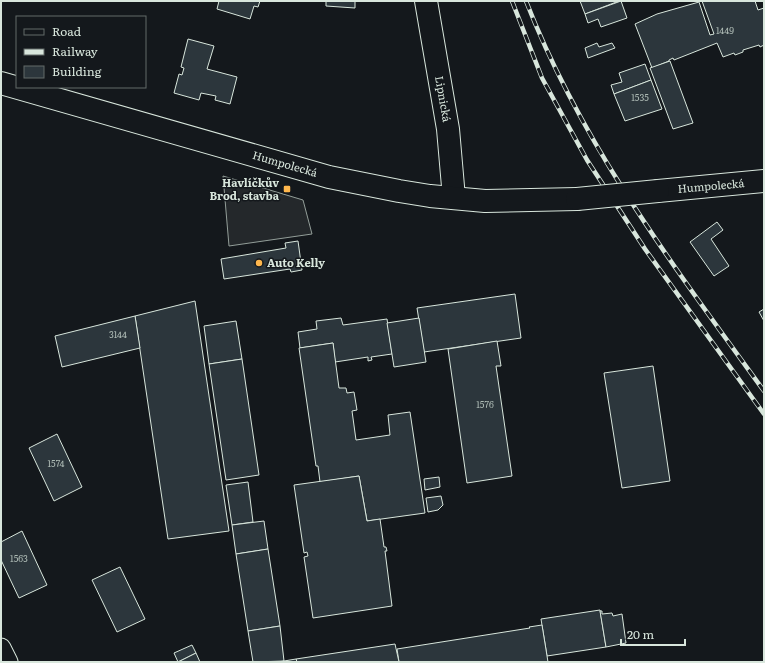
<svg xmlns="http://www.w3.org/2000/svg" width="765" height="663" font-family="Literata,serif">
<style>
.parking{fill:#24282b;stroke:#939e99}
.building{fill:#2c363c;stroke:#d8e6dc}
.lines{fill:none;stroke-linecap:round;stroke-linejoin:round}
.street-casing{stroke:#d8e6dc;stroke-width:21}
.secondary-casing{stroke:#d8e6dc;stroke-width:24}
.primary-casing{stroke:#d8e6dc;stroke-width:24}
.street{stroke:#14181c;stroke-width:19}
.secondary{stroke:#14181c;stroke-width:22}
.primary{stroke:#14181c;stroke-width:22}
.rail-casing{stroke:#d8e6dc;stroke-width:4.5}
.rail{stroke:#14181c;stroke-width:3;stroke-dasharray:9;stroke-linecap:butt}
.primary-bridge-casing{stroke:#d8e6dc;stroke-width:24;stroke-linecap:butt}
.primary-bridge{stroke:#14181c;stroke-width:22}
.poi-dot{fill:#ffb74d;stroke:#14181c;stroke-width:1.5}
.labels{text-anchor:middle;stroke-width:3;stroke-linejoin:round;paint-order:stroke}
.number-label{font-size:9px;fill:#adbab4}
.street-label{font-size:11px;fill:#d8e6dc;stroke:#14181c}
.poi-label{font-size:11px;font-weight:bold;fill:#d8e6dc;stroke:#14181c;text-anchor:end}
</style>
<rect width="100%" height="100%" fill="#14181c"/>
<path class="parking" d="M223,176L303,200L312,234L229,246Z"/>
<g class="building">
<path d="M219,1H260L258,7L254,6L250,19L217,9Z"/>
<path d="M326,1H355V8L326,6Z"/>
<path d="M580,1H619L585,14Z"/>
<path d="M621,1L627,18L601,27L598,19L588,23L585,14Z"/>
<path d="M702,1H755L758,10L764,8V45L760,47L759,45L743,50V52L735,55L734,53L723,57L717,43L674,60L673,58L669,60V61L652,68L635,24L657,14L699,2L710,35L714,34Z"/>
<path d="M188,39L214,46L207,69L237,77L230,104L215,100L216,96L201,93L199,100L174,93L179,74L182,75L184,68L181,67Z"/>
<path d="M597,43L599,47L612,43L615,48L588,58L585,48Z"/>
<path d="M670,61L693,123L673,129L650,68Z"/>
<path d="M645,64L651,80L614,94L611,85L622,82L619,73Z"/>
<path d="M651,80L662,109L625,121L614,94Z"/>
<path d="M717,222L723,230L711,239L729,266L714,276L690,242Z"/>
<path d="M298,241L302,270L291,272L290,269L224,279L221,259L286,248L285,243Z"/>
<path d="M515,294L521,338L424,352L417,308Z"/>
<path d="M195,301L229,531L168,539L135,316Z"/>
<path d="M764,309V321L759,312Z"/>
<path d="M135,316L140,348L62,367L55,336Z"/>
<path d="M341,318L343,325L387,319L392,354L371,357L372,360L368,361V357L335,362L333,343L300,348L298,332L317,329L316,321Z"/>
<path d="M419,318L426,362L394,367L387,323Z"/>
<path d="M236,321L242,359L209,364L204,326Z"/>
<path d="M497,341L501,366H496L512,476L467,483L448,349Z"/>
<path d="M333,343L339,388H346L347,393L354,392L357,410L352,411L356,440L390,435L388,415L410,412L425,513L367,521L359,476L320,482L318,466H316L299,348Z"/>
<path d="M242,359L259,475L226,480L209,364Z"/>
<path d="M653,366L670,481L622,488L604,373Z"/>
<path d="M57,434L82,487L54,501L29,448Z"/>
<path d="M359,476L367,521L380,519L384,547H386L387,551H385L392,606L313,618L304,557L308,556L307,552L304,553L294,485Z"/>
<path d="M439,477L440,487L425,490L424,479Z"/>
<path d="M248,482L253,522L232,525L226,485Z"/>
<path d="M441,496L443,505L438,510L428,512L426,498Z"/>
<path d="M264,521L268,549L236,554L232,525Z"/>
<path d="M22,531L47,585L19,598L1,560V542Z"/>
<path d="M268,549L280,626L248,631L236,554Z"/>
<path d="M120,567L145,619L117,632L92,580Z"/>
<path d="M600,610L606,647L547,656L541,619Z"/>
<path d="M600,611H602V614L612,613L613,616L622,614L626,643L606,647Z"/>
<path d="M542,625L548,662H399L397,649L530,628L529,627Z"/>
<path d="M280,626L284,661L253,662L248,631Z"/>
<path d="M395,644L399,662H297L296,659Z"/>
<path d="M192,645L196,653L178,662L174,653Z"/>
<path d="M196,653L200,662H178Z"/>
<path d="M296,659L297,662H278Z"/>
</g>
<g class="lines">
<defs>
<path id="street" d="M1,648L8,662"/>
<path id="secondary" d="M426,1L448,129L454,198"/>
<g id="primary">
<path d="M1,83L329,177L399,191L430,196L485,201L577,199"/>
<path d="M658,191L764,181"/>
</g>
</defs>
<use href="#street" class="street-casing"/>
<use href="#secondary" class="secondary-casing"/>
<use href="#primary" class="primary-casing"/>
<use href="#street" class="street"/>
<use href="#secondary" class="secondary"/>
<use href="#primary" class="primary"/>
<defs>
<g id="rail">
<path d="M512,1L542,78L587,160L645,249L764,414"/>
<path d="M526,1C582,145 674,267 764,391"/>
</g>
</defs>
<use href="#rail" class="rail-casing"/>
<use href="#rail" class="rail"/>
<defs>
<path id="primary-bridge" d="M577,199L658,191"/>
</defs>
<use href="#primary-bridge" class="primary-bridge-casing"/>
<use href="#primary-bridge" class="primary-bridge"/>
</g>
<g class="poi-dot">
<rect x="283" y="185" width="8" height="8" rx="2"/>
<circle cx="259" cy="263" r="4"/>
</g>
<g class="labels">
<g class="number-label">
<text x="725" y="34">1449</text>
<text x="640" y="101">1535</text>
<text x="118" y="338">3144</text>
<text x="485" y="408">1576</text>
<text x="56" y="467">1574</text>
<text x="19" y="562">1563</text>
</g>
<g class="street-label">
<text transform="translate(443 99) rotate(80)" y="4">Lipnická</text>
<text transform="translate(285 164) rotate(16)" y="4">Humpolecká</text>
<text transform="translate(711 186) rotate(-5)" y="4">Humpolecká</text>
</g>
<g class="poi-label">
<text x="279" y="187">Havlíčkův<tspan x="279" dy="13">Brod, stavba</tspan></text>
<text x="267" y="267" text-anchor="start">Auto Kelly</text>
</g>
</g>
<rect width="765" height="663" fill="none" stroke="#d8e6dc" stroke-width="4"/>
<rect x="16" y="16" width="130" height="72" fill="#14181c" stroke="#626a69"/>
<rect x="24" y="29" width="20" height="6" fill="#14181c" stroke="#626a69"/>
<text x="52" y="36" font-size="12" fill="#d8e6dc">Road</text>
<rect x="24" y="49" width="20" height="6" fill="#d8e6dc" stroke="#626a69"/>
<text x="52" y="56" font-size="12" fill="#d8e6dc">Railway</text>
<rect x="24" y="66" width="20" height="12" fill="#2c363c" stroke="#626a69"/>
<text x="52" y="76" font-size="12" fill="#d8e6dc">Building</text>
<path d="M621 639v6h64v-6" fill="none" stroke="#d8e6dc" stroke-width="2"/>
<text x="627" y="639" font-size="12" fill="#d8e6dc" stroke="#14181c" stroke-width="3" paint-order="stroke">20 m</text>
</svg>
